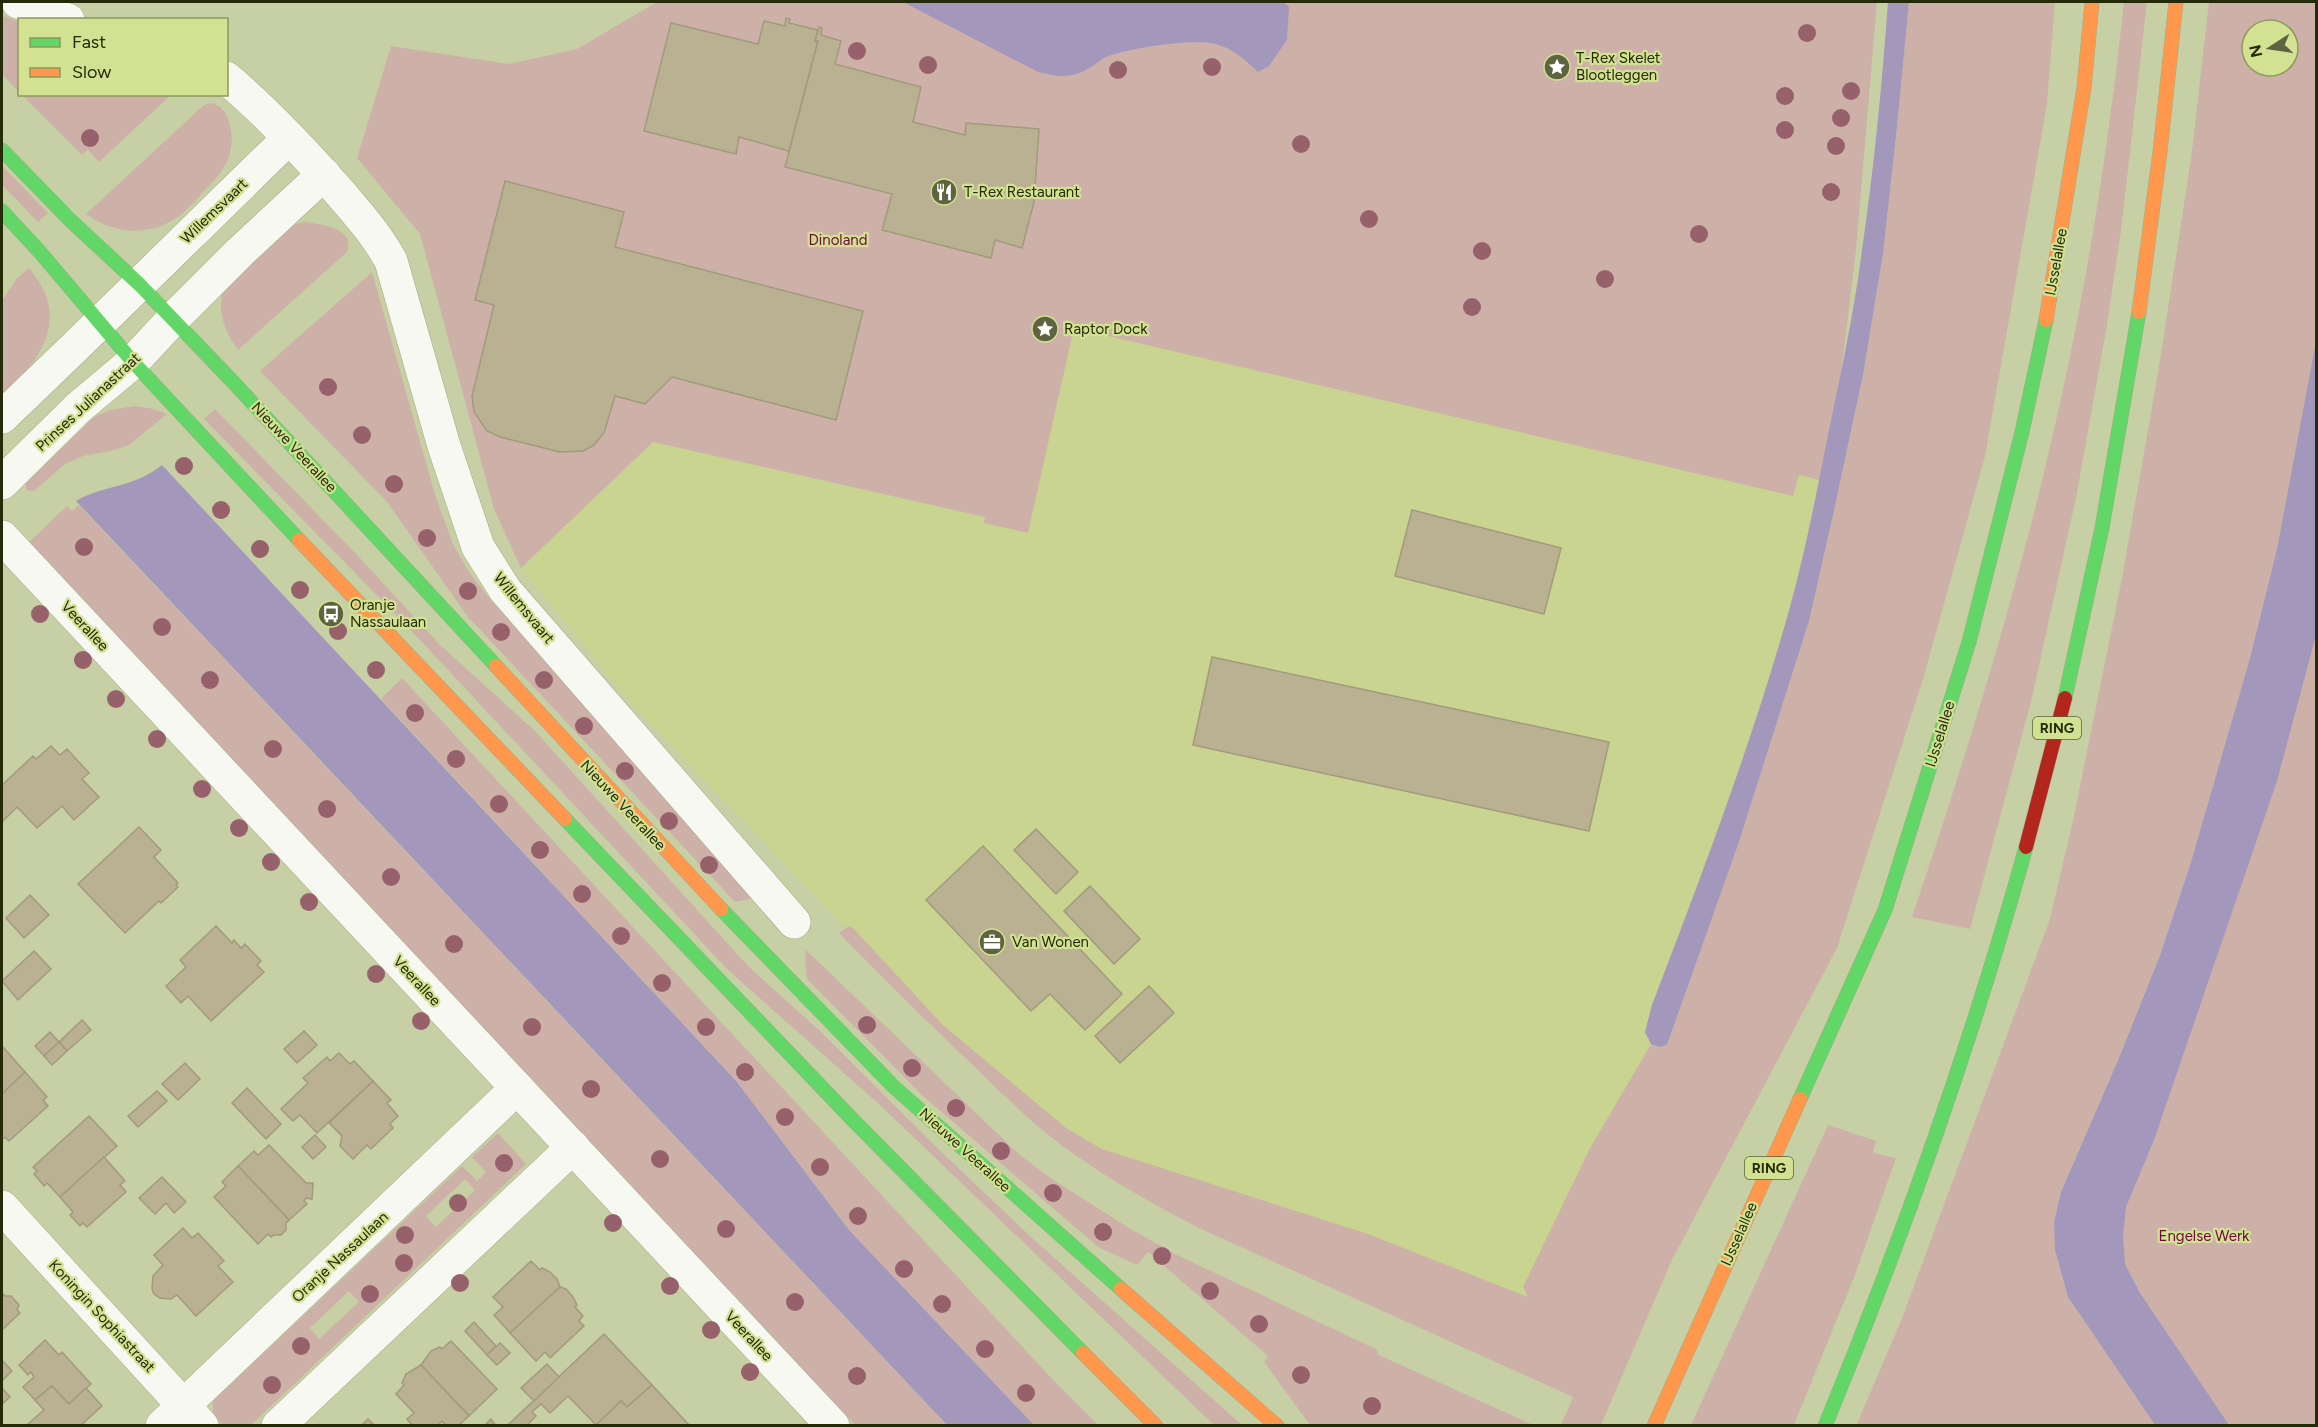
<svg xmlns="http://www.w3.org/2000/svg" width="2318" height="1427" font-family="Figtree,sans-serif">
<style>
.built{fill:#c8d490}
.green{fill:#cdb1a8;fill-rule:evenodd}
.water{fill:#a497bc}
.building{fill:#bab193;stroke:#a29a7c;stroke-width:1.5}
.lines{fill:none;stroke-linecap:round;stroke-linejoin:round}
.street-casing{stroke:#a3aa87;stroke-width:34}
.fast-casing{stroke:#a3aa87;stroke-width:15}
.slow-casing{stroke:#a3aa87;stroke-width:15}
.jam-casing{stroke:#a3aa87;stroke-width:15}
.street{stroke:#f7f8f1;stroke-width:33}
.fast{stroke:#63d668;stroke-width:14}
.slow{stroke:#ff974d;stroke-width:14}
.jam{stroke:#b3261e;stroke-width:14}
.tree{fill:#97616b}
.labels{text-anchor:middle;stroke-width:4.5;stroke-linejoin:round;paint-order:stroke}
.shield{fill:#d2e292;stroke:#596132;stroke-width:1.5}
.shield-label{font-size:14px;font-weight:bold;fill:#252a09}
.poi-label{font-size:15px;fill:#252a09;stroke:#d2e292;text-anchor:start}
.street-label{font-size:15px;fill:#252a09;stroke:#d2e292}
.park-label{font-size:15px;fill:#6f073d;stroke:#d2e292}
</style>
<rect width="100%" height="100%" fill="#c7d0a4"/>
<path class="built" d="M1071,299L1473,393L1828,482L1792,638L1656,1036L1539,1301L1097,1153L1028,1099L931,1017L631,703L521,568L653,442L996,520Z"/>
<g class="green">
<path d="M657,2H1877L1856,250L1828,482L1799,475L1793,496L1074,328L1028,533L984,523L985,517L653,442L521,568L494,509L420,234L357,158L391,46L509,64L577,49Z"/>
<path d="M1909,2H2055L2047,104L1985,456L1924,676L1837,948L1672,1260L1601,1425H1561L1573,1397L1201,1229C1147,1201 1093,1171 1046,1133C1022,1114 1001,1092 979,1071C931,1026 885,980 839,933L849,926L854,929L943,1025L1066,1128L1102,1149L1368,1234L1528,1297L1523,1287L1589,1150L1651,1044L1659,1047L1667,1045L1739,842L1777,722L1809,621L1832,520L1863,375L1883,254L1897,127Z"/>
<path d="M2124,2H2147L2121,231L2106,331L2076,498L2031,702L1970,929L1912,917C1973,736 2029,553 2068,366C2093,246 2111,124 2124,2Z"/>
<path d="M2209,2H2316V341L2277,549L2250,658L2191,862L2159,958L2119,1058L2061,1192L2055,1222V1250L2068,1297L2155,1425L1856,1426L1902,1318L2050,919L2074,816L2122,578L2158,373L2191,159ZM2252,30H2288V66H2252Z"/>
<path d="M2,15L19,22V92L2,74Z"/>
<path d="M22,95H171L99,162L88,150L82,155Z"/>
<path d="M211,103C221,105 226,112 229,122C238,151 224,172 204,191C195,201 185,213 173,220C145,237 112,233 86,214L204,105Z"/>
<path d="M2,166L48,213L38,222L2,185Z"/>
<path d="M304,222C321,224 356,228 347,252L238,350C224,331 213,304 228,281C236,270 249,261 259,252C273,238 283,226 304,222Z"/>
<path d="M29,268C72,319 41,359 2,396V301L17,278Z"/>
<path d="M372,272L436,498L453,544L469,572L489,598L755,898L735,902L468,617L387,502L260,371Z"/>
<path d="M135,406L149,408L167,414L129,445L111,451L83,456L65,464L34,491L26,490V483L94,417L110,410Z"/>
<path d="M215,409L360,558L440,645L535,731L748,966L820,1031L930,1141L1033,1239L1242,1425H1214L881,1106L727,969L407,626L204,419Z"/>
<path d="M2316,467V1425H2192L2091,1270Z"/>
<path d="M79,505L947,1425H855L29,542L67,506L72,511Z"/>
<path d="M402,678L1055,1382L1098,1425H1034L849,1230L737,1082L381,699Z"/>
<path d="M806,950L1021,1156L1052,1179L1129,1228L1175,1254L1378,1350L1377,1354L1533,1425H1310L1264,1362L1268,1356L1148,1252L1137,1265L1098,1247L923,1096L807,979L805,960Z"/>
<path d="M1828,1125L1876,1141L1873,1153L1896,1158L1855,1275L1794,1425H1691Z"/>
<path d="M498,1133L526,1164L251,1425H223L213,1415V1401L462,1166L477,1181L486,1172L472,1157ZM465,1179L475,1190L436,1227L426,1216ZM349,1291L359,1302L319,1339L310,1328Z"/>
</g>
<g class="water">
<path d="M903,2H1283L1289,7L1287,40L1269,66L1258,72C1245,60 1234,49 1216,44C1195,38 1127,48 1106,57C1101,59 1096,64 1091,67C1072,79 1059,77 1038,72Z"/>
<path d="M1888,2H1909L1897,127L1883,254L1863,375L1832,520L1809,621L1777,722L1739,842L1667,1045L1659,1047L1651,1044L1645,1032L1652,1005C1702,874 1752,743 1790,607C1805,552 1816,496 1827,440C1840,377 1854,314 1862,250C1874,168 1882,85 1888,2Z"/>
<path d="M2316,341V635L2277,781L2154,1140L2126,1207L2123,1236L2125,1264L2140,1293L2229,1425H2155L2068,1297L2055,1250L2054,1222L2061,1192L2119,1058L2159,958L2191,862L2250,658L2277,549Z"/>
<path d="M162,465L737,1082L849,1230L1034,1425H947L76,501C105,484 132,489 162,465Z"/>
</g>
<g class="building">
<path d="M786,18L790,19L789,23L818,30L815,41H818L789,151L739,137L736,154L644,131L671,23L758,44L764,21L785,26Z"/>
<path d="M819,27L822,28L821,35L841,41L835,64L921,87L913,122L965,135L966,123L1039,129L1034,202L1022,248L995,240L991,258L882,230L892,194L785,167L818,41H815Z"/>
<path d="M505,181L624,212L615,247L863,311L836,420L672,377L645,404L615,396L604,433L593,446L583,451L560,452L500,437L487,431L474,412L472,396L494,305L475,300Z"/>
<path d="M1412,510L1561,548L1544,614L1395,576Z"/>
<path d="M1212,657L1609,742L1589,831L1193,745Z"/>
<path d="M51,746L60,755L67,749L89,773L82,779L99,797L74,820L62,806L37,828L17,807L2,822V785L33,756L36,759Z"/>
<path d="M139,827L161,850L154,857L178,883L176,885L178,887L161,903L159,901L125,933L78,884Z"/>
<path d="M1036,829L1078,872L1056,894L1014,850Z"/>
<path d="M983,846L1122,994L1085,1030L1050,994L1031,1011L926,900Z"/>
<path d="M1090,886L1140,939L1114,964L1064,911Z"/>
<path d="M30,895L49,915L24,938L6,918Z"/>
<path d="M216,926L232,943L234,940L241,948L245,944L261,961L257,965L264,972L211,1021L188,996L181,1003L166,986L186,967L180,960Z"/>
<path d="M34,951L51,969L18,1000L2,981Z"/>
<path d="M1149,986L1174,1013L1120,1063L1095,1036Z"/>
<path d="M82,1020L91,1030L67,1051L59,1042Z"/>
<path d="M304,1031L317,1045L297,1063L284,1049Z"/>
<path d="M50,1032L59,1042L44,1056L35,1046Z"/>
<path d="M59,1042L67,1051L52,1065L44,1056Z"/>
<path d="M3,1047L25,1072L2,1094V1048Z"/>
<path d="M339,1053L350,1064L354,1061L373,1081L317,1133L300,1115L293,1121L281,1109L308,1083L303,1078L327,1057L330,1061Z"/>
<path d="M185,1063L200,1079L178,1100L162,1084Z"/>
<path d="M25,1072L47,1097L43,1100L48,1106L9,1141L5,1137L2,1140V1094Z"/>
<path d="M373,1081L391,1100L387,1103L398,1116L390,1124L393,1128L371,1149L367,1145L353,1159L340,1146L342,1136L329,1123Z"/>
<path d="M247,1088L281,1124L266,1139L232,1103Z"/>
<path d="M157,1091L167,1101L138,1127L128,1116Z"/>
<path d="M89,1116L117,1146L60,1197L47,1183L44,1186L34,1174L37,1171L33,1167Z"/>
<path d="M315,1135L326,1147L313,1159L302,1147Z"/>
<path d="M269,1145L306,1183H313L312,1199L306,1198L304,1201L307,1204L289,1220L238,1166L254,1151L258,1155Z"/>
<path d="M104,1157L125,1181L120,1185L126,1192L87,1227L83,1223L80,1226L70,1215L73,1212L60,1197Z"/>
<path d="M238,1166L289,1220L286,1223V1230L281,1235H274L271,1237L268,1234L258,1244L214,1197L226,1186L222,1182Z"/>
<path d="M162,1177L186,1202L174,1213L166,1203L155,1214L139,1198Z"/>
<path d="M183,1228L192,1238L198,1233L224,1261L218,1266L233,1282L196,1316L177,1295L171,1299L160,1298L154,1294L152,1289L153,1276L163,1265L154,1255Z"/>
<path d="M531,1261L540,1270L542,1268L550,1272L557,1279L560,1287L510,1333L494,1315L503,1307L493,1297Z"/>
<path d="M560,1287L566,1289L573,1297L577,1305L575,1307L583,1316L579,1321L584,1326L550,1358L545,1352L536,1361L510,1333Z"/>
<path d="M2,1293L5,1296H11L19,1305L17,1310L20,1313L2,1330Z"/>
<path d="M474,1322L496,1346L487,1355L465,1331Z"/>
<path d="M604,1334L652,1385L627,1407L621,1401L596,1425L568,1396L550,1413L541,1404L532,1412L536,1416L526,1426H510L509,1424Z"/>
<path d="M45,1340L59,1355L62,1352L91,1384L69,1404L52,1386L35,1400L23,1387L34,1377L31,1372L28,1375L19,1365Z"/>
<path d="M451,1341L497,1389L469,1416L421,1365L431,1351L440,1347L442,1349Z"/>
<path d="M500,1343L510,1353L497,1365L487,1355Z"/>
<path d="M2,1360L12,1371L2,1381Z"/>
<path d="M547,1364L559,1377L534,1401L521,1388Z"/>
<path d="M421,1365L469,1416L458,1426H446L442,1421L437,1426H413L407,1419L414,1413L396,1394L404,1385L402,1383L406,1374Z"/>
<path d="M652,1385L690,1426L596,1425L621,1401L627,1407Z"/>
<path d="M52,1386L69,1404L86,1388L102,1406L80,1426H29L28,1424L44,1410L35,1400Z"/>
<path d="M2,1388L10,1397L2,1404Z"/>
<path d="M368,1419L375,1426H361Z"/>
<path d="M491,1419L496,1426H484Z"/>
</g>
<g class="lines">
<defs>
<g id="street">
<path d="M18,2L68,20"/>
<path d="M226,78C268,113 305,153 341,194C359,215 377,235 391,261L444,446L478,547L505,590L794,922"/>
<path d="M2,417C99,325 193,231 289,138"/>
<path d="M2,483L78,408L133,362L173,319L240,252L324,174"/>
<path d="M2,537L833,1426"/>
<path d="M2,1207L202,1426"/>
<path d="M162,1426L517,1088"/>
<path d="M278,1426L573,1147"/>
</g>
<g id="fast">
<path d="M2,150L70,220L140,285L233,382L496,666"/>
<path d="M2,211L39,251L133,362L299,540"/>
<path d="M2065,698L2102,528L2139,312"/>
<path d="M565,819L852,1119L1083,1353"/>
<path d="M721,909L893,1086L1121,1289"/>
<path d="M1800,1099L1885,910L1969,642L2022,432L2046,320"/>
<path d="M1825,1426C1903,1237 1971,1045 2026,847"/>
</g>
<g id="slow">
<path d="M2139,312L2160,152L2176,2"/>
<path d="M2046,320L2084,88L2092,2"/>
<path d="M299,540L565,819"/>
<path d="M496,666L721,909"/>
<path d="M1121,1289L1277,1426"/>
<path d="M1083,1353L1156,1426"/>
<path d="M1654,1426L1800,1099"/>
</g>
<path id="jam" d="M2026,847L2065,698"/>
</defs>
<use href="#street" class="street-casing"/>
<use href="#fast" class="fast-casing"/>
<use href="#slow" class="slow-casing"/>
<use href="#jam" class="jam-casing"/>
<use href="#street" class="street"/>
<use href="#fast" class="fast"/>
<use href="#slow" class="slow"/>
<use href="#jam" class="jam"/>
</g>
<g class="tree">
<circle cx="1807" cy="33" r="9"/>
<circle cx="857" cy="51" r="9"/>
<circle cx="928" cy="65" r="9"/>
<circle cx="1212" cy="67" r="9"/>
<circle cx="1118" cy="70" r="9"/>
<circle cx="1851" cy="91" r="9"/>
<circle cx="1785" cy="96" r="9"/>
<circle cx="1841" cy="118" r="9"/>
<circle cx="1785" cy="130" r="9"/>
<circle cx="90" cy="138" r="9"/>
<circle cx="1301" cy="144" r="9"/>
<circle cx="1836" cy="146" r="9"/>
<circle cx="1831" cy="192" r="9"/>
<circle cx="1369" cy="219" r="9"/>
<circle cx="1699" cy="234" r="9"/>
<circle cx="1482" cy="251" r="9"/>
<circle cx="1605" cy="279" r="9"/>
<circle cx="1472" cy="307" r="9"/>
<circle cx="328" cy="387" r="9"/>
<circle cx="362" cy="435" r="9"/>
<circle cx="184" cy="466" r="9"/>
<circle cx="394" cy="484" r="9"/>
<circle cx="221" cy="510" r="9"/>
<circle cx="427" cy="538" r="9"/>
<circle cx="84" cy="547" r="9"/>
<circle cx="260" cy="549" r="9"/>
<circle cx="300" cy="590" r="9"/>
<circle cx="468" cy="591" r="9"/>
<circle cx="40" cy="614" r="9"/>
<circle cx="162" cy="627" r="9"/>
<circle cx="338" cy="631" r="9"/>
<circle cx="501" cy="632" r="9"/>
<circle cx="83" cy="660" r="9"/>
<circle cx="376" cy="670" r="9"/>
<circle cx="210" cy="680" r="9"/>
<circle cx="544" cy="680" r="9"/>
<circle cx="116" cy="699" r="9"/>
<circle cx="415" cy="713" r="9"/>
<circle cx="584" cy="726" r="9"/>
<circle cx="157" cy="739" r="9"/>
<circle cx="273" cy="749" r="9"/>
<circle cx="456" cy="759" r="9"/>
<circle cx="625" cy="771" r="9"/>
<circle cx="202" cy="789" r="9"/>
<circle cx="499" cy="804" r="9"/>
<circle cx="327" cy="809" r="9"/>
<circle cx="669" cy="821" r="9"/>
<circle cx="239" cy="828" r="9"/>
<circle cx="540" cy="850" r="9"/>
<circle cx="271" cy="862" r="9"/>
<circle cx="709" cy="865" r="9"/>
<circle cx="391" cy="877" r="9"/>
<circle cx="582" cy="894" r="9"/>
<circle cx="309" cy="902" r="9"/>
<circle cx="621" cy="936" r="9"/>
<circle cx="454" cy="944" r="9"/>
<circle cx="376" cy="974" r="9"/>
<circle cx="662" cy="983" r="9"/>
<circle cx="421" cy="1021" r="9"/>
<circle cx="867" cy="1025" r="9"/>
<circle cx="532" cy="1027" r="9"/>
<circle cx="706" cy="1027" r="9"/>
<circle cx="912" cy="1068" r="9"/>
<circle cx="745" cy="1072" r="9"/>
<circle cx="591" cy="1089" r="9"/>
<circle cx="956" cy="1108" r="9"/>
<circle cx="785" cy="1117" r="9"/>
<circle cx="1001" cy="1151" r="9"/>
<circle cx="660" cy="1159" r="9"/>
<circle cx="504" cy="1163" r="9"/>
<circle cx="820" cy="1167" r="9"/>
<circle cx="1053" cy="1193" r="9"/>
<circle cx="458" cy="1203" r="9"/>
<circle cx="858" cy="1216" r="9"/>
<circle cx="613" cy="1223" r="9"/>
<circle cx="726" cy="1229" r="9"/>
<circle cx="1103" cy="1232" r="9"/>
<circle cx="405" cy="1235" r="9"/>
<circle cx="1162" cy="1256" r="9"/>
<circle cx="404" cy="1263" r="9"/>
<circle cx="904" cy="1269" r="9"/>
<circle cx="460" cy="1283" r="9"/>
<circle cx="670" cy="1286" r="9"/>
<circle cx="1210" cy="1291" r="9"/>
<circle cx="370" cy="1294" r="9"/>
<circle cx="795" cy="1302" r="9"/>
<circle cx="942" cy="1304" r="9"/>
<circle cx="1259" cy="1324" r="9"/>
<circle cx="711" cy="1330" r="9"/>
<circle cx="301" cy="1346" r="9"/>
<circle cx="985" cy="1349" r="9"/>
<circle cx="750" cy="1372" r="9"/>
<circle cx="1301" cy="1375" r="9"/>
<circle cx="857" cy="1376" r="9"/>
<circle cx="272" cy="1385" r="9"/>
<circle cx="1026" cy="1393" r="9"/>
<circle cx="1372" cy="1406" r="9"/>
</g>
<defs>
<symbol id="sight-disc" viewBox="-11 -11 22 22"><circle r="9.5" fill="#5e643f" stroke="#d2e292"/><path d="M0-6L1.8-2.2L6-1.7L2.9 1.2L3.7 5.4L0 3.3L-3.7 5.4L-2.9 1.2L-6-1.7L-1.8-2.2Z" fill="#fff"/></symbol>
<symbol id="restaurant-disc" viewBox="-11 -11 22 22"><circle r="9.5" fill="#5e643f" stroke="#d2e292"/><path d="M-5-6h1v4h1v-4h1v4h1v-4h1v5L-1.5 .5V6h-2V.5L-5-1ZM5-6V6H3V1.5H1.5Q1.5-4 5-6Z" fill="#fff"/></symbol>
<symbol id="bus-disc" viewBox="-11 -11 22 22"><circle r="9.5" fill="#5e643f" stroke="#d2e292"/><path d="M-5-6H5V4H4V6H2V4H-2V6H-4V4H-5ZM-3.5-4V0h7V-4ZM-3.5 1.2v1.5H-2V1.2ZM2 1.2v1.5H3.5V1.2Z" fill="#fff"/></symbol>
<symbol id="office-disc" viewBox="-11 -11 22 22"><circle r="9.5" fill="#5e643f" stroke="#d2e292"/><path d="M-6-3h4V-5.5h4V-3h4V5H-6ZM-1-4.5V-3h2v-1.5ZM-6 0V1H6V0Z" fill="#fff"/></symbol>
</defs>
<g fill-rule="evenodd">
<use href="#sight-disc" x="1542" y="52" width="30" height="30"/>
<use href="#restaurant-disc" x="929" y="177" width="30" height="30"/>
<use href="#sight-disc" x="1030" y="314" width="30" height="30"/>
<use href="#bus-disc" x="316" y="599" width="30" height="30"/>
<use href="#office-disc" x="977" y="927" width="30" height="30"/>
</g>
<g class="labels">
<g class="shield">
<rect x="2033" y="717" width="48" height="22" rx="4.5"/>
<rect x="1745" y="1157" width="48" height="22" rx="4.5"/>
</g>
<g class="shield-label">
<text x="2057" y="733">RING</text>
<text x="1769" y="1173">RING</text>
</g>
<g class="poi-label">
<text x="1576" y="63">T-Rex Skelet<tspan x="1576" dy="17">Blootleggen</tspan></text>
<text x="964" y="197">T-Rex Restaurant</text>
<text x="1064" y="334">Raptor Dock</text>
<text x="350" y="610">Oranje<tspan x="350" dy="17">Nassaulaan</tspan></text>
<text x="1012" y="947">Van Wonen</text>
</g>
<g class="street-label">
<text transform="translate(214 211) rotate(-44)" y="5">Willemsvaart</text>
<text transform="translate(2056 262) rotate(-80)" y="5">IJsselallee</text>
<text transform="translate(88 402) rotate(-43)" y="5">Prinses Julianastraat</text>
<text transform="translate(294 447) rotate(47)" y="5">Nieuwe Veerallee</text>
<text transform="translate(524 608) rotate(51)" y="5">Willemsvaart</text>
<text transform="translate(85 626) rotate(47)" y="5">Veerallee</text>
<text transform="translate(1940 734) rotate(-73)" y="5">IJsselallee</text>
<text transform="translate(623 805) rotate(47)" y="5">Nieuwe Veerallee</text>
<text transform="translate(417 981) rotate(47)" y="5">Veerallee</text>
<text transform="translate(965 1150) rotate(42)" y="5">Nieuwe Veerallee</text>
<text transform="translate(1739 1234) rotate(-66)" y="5">IJsselallee</text>
<text transform="translate(340 1257) rotate(-43)" y="5">Oranje Nassaulaan</text>
<text transform="translate(102 1316) rotate(47)" y="5">Koningin Sophiastraat</text>
<text transform="translate(749 1336) rotate(47)" y="5">Veerallee</text>
</g>
<g class="park-label">
<text x="838" y="245">Dinoland</text>
<text x="2204" y="1241">Engelse Werk</text>
</g>
</g>
<rect width="2318" height="1427" fill="none" stroke="#252a09" stroke-width="6"/>
<rect x="18" y="18" width="210" height="78" fill="#d2e292" stroke="#8d985b" stroke-width="1.5"/>
<rect x="30" y="38" width="30" height="9" fill="#63d668" stroke="#8d985b" stroke-width="1.5"/>
<text x="72" y="48" font-size="18" fill="#252a09">Fast</text>
<rect x="30" y="68" width="30" height="9" fill="#ff974d" stroke="#8d985b" stroke-width="1.5"/>
<text x="72" y="78" font-size="18" fill="#252a09">Slow</text>
<g transform="translate(2270 48) rotate(258)"><circle r="28" fill="#d2e292" stroke="#8d985b" stroke-width="1.5"/>
<path d="M0-4.5L10 22L0 15L-10 22Z" fill="#5e643f"/>
<text y="-9" font-size="16" font-weight="bold" text-anchor="middle" fill="#252a09">N</text>
</g>
</svg>
